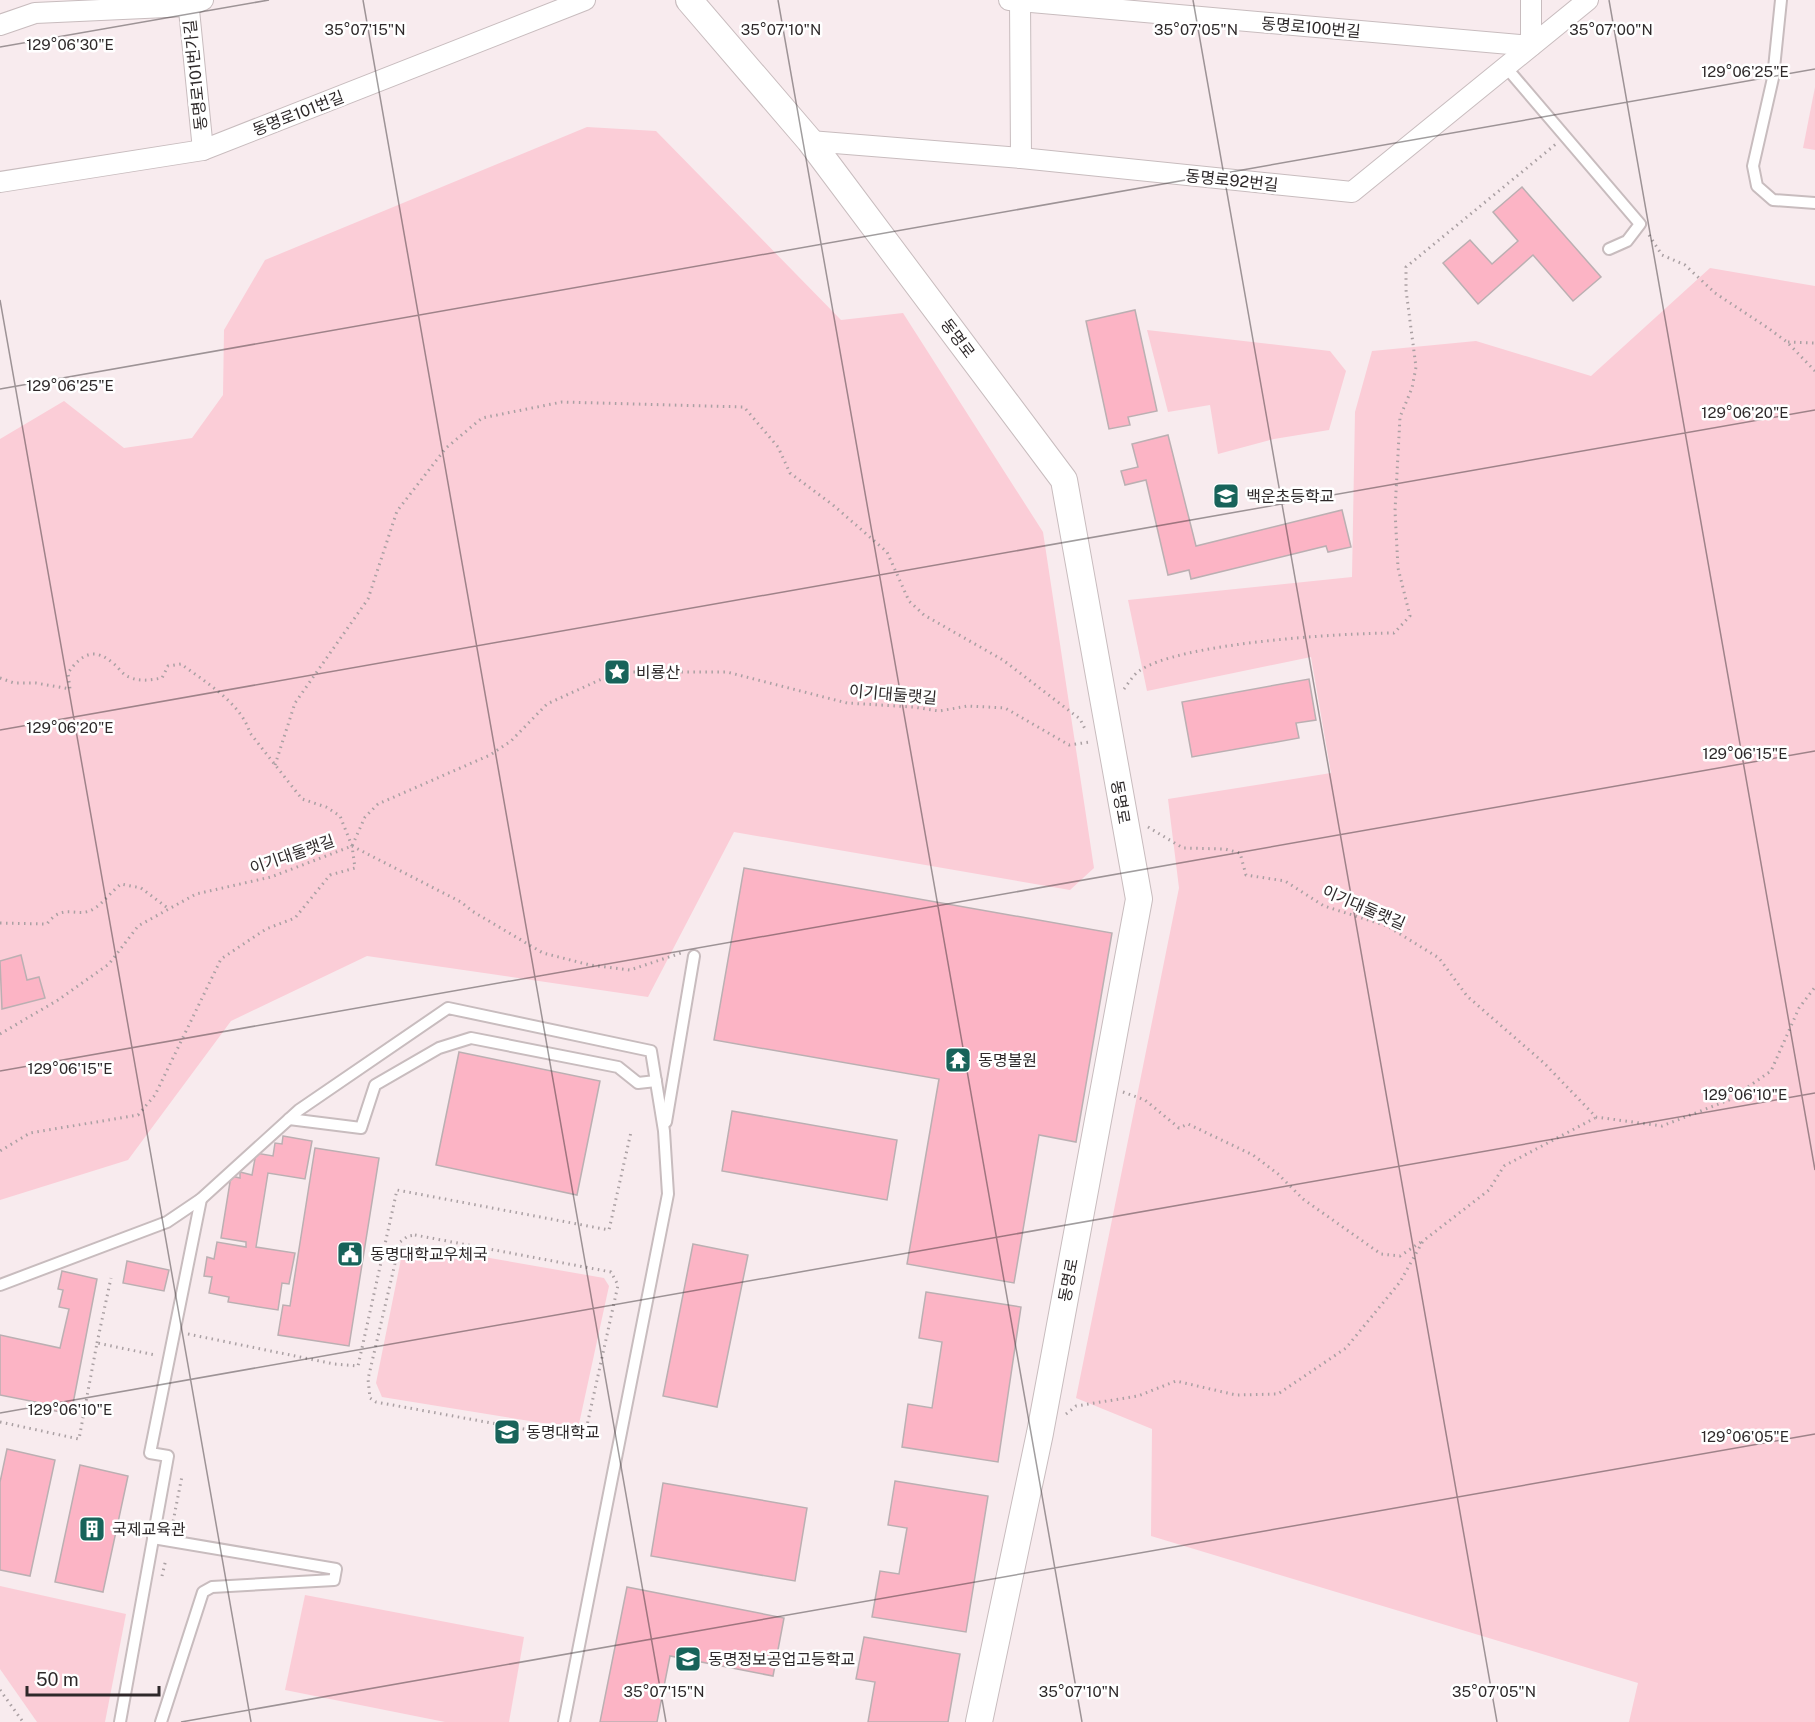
<svg xmlns="http://www.w3.org/2000/svg" width="1815" height="1722" font-family="'Public Sans','Noto Sans KR',sans-serif">
<style>
.green{fill:#fbcdd7}
.building{fill:#fcb4c5;stroke:#bbafb2;stroke-width:1.5}
.lines{fill:none;stroke-linecap:round;stroke-linejoin:round}
.service-casing{stroke:#c8bcbe;stroke-width:14}
.minor-casing{stroke:#c8bcbe;stroke-width:22}
.tertiary-casing{stroke:#c8bcbe;stroke-width:28}
.path{stroke:#aaa0a3;stroke-width:3;stroke-dasharray:1.5 4.5;stroke-linecap:butt}
.service{stroke:#fff;stroke-width:10}
.minor{stroke:#fff;stroke-width:20}
.tertiary{stroke:#fff;stroke-width:26}
.ticks{fill:none;stroke:#2e292a;stroke-width:1.5;stroke-opacity:0.45}
.labels{text-anchor:middle;stroke-width:5;stroke-linejoin:round;paint-order:stroke}
.street-label{font-size:16px;fill:#2e292a;stroke:#fff}
.poi-label{font-size:16px;fill:#2e292a;stroke:#fff;text-anchor:start}
.ticks-label{font-size:15px;text-anchor:middle;fill:#2e292a;stroke:#fff;stroke-width:5;stroke-linejoin:round;paint-order:stroke}
</style>
<rect width="100%" height="100%" fill="#f8ebee"/>
<g class="green">
<path d="M1815,87V150L1803,148Z"/>
<path d="M587,127L656,131L841,320L903,313L1043,532L1094,868L1070,890L734,832L648,997L367,956L231,1021L128,1160L0,1200V439L64,401L124,448L192,438L223,395L224,330L265,260Z"/>
<path d="M1710,268L1815,286V1722H1629L1638,1683L1151,1536L1152,1429L1076,1398L1179,888L1168,799L1331,773L1311,657L1147,691L1128,600L1352,577L1355,412L1372,351L1476,341L1591,376Z"/>
<path d="M1147,330L1330,351L1346,371L1329,430L1274,439L1218,454L1210,405L1168,412Z"/>
<path d="M409,1244L604,1278L609,1286L579,1424L567,1427L382,1397L376,1383L402,1254Z"/>
<path d="M0,1586L126,1614L105,1722H37L0,1669Z"/>
<path d="M305,1595L524,1637L509,1722H445L285,1690Z"/>
</g>
<g class="building">
<path d="M1522,187L1601,277L1573,301L1533,255L1478,304L1443,263L1470,240L1492,264L1518,241L1493,212Z"/>
<path d="M1135,310L1157,411L1128,417L1130,425L1109,429L1086,321Z"/>
<path d="M1168,435L1196,546L1342,510L1351,547L1328,552L1326,546L1191,579L1189,570L1168,575L1146,480L1125,485L1121,471L1138,467L1132,444Z"/>
<path d="M1309,679L1316,720L1296,723L1299,738L1192,757L1182,702Z"/>
<path d="M744,868L1112,933L1076,1142L1039,1135L1014,1283L907,1264L939,1079L714,1040Z"/>
<path d="M21,955L27,980L39,977L45,998L2,1009L0,961Z"/>
<path d="M459,1052L600,1081L577,1195L436,1165Z"/>
<path d="M732,1111L897,1140L887,1200L722,1171Z"/>
<path d="M283,1136L312,1141L305,1179L268,1173L256,1247L295,1253L289,1284L282,1283L278,1310L228,1302L229,1297L209,1293L212,1277L204,1276L207,1257L214,1259L217,1242L246,1247V1242L221,1238L231,1176L240,1178V1172L252,1175L256,1153L273,1156L275,1143L282,1144Z"/>
<path d="M315,1148L379,1158L349,1346L278,1335L283,1305L290,1306Z"/>
<path d="M693,1244L748,1255L717,1407L663,1396Z"/>
<path d="M127,1261L169,1270L164,1291L123,1283Z"/>
<path d="M62,1271L97,1279L71,1414L45,1409L46,1404L0,1395V1335L60,1348L69,1309L59,1307L63,1290L58,1289Z"/>
<path d="M926,1292L1021,1307L998,1462L902,1447L908,1404L932,1408L942,1342L919,1338Z"/>
<path d="M7,1449L55,1460L30,1576L0,1570V1482Z"/>
<path d="M80,1465L128,1476L103,1592L55,1582Z"/>
<path d="M895,1481L988,1496L966,1632L872,1617L880,1571L899,1574L907,1528L888,1525Z"/>
<path d="M663,1483L807,1508L795,1581L651,1556Z"/>
<path d="M627,1587L784,1618L773,1676L670,1656L657,1722H600Z"/>
<path d="M864,1637L960,1654L948,1722H868L875,1682L856,1679Z"/>
</g>
<g class="lines">
<defs>
<g id="service">
<path d="M1781,0L1773,78L1753,166L1757,186L1773,200L1815,203"/>
<path d="M1505,66L1640,224L1627,241L1609,249"/>
<path d="M289,1119L361,1128L375,1085L439,1048L471,1038L618,1067L638,1083L656,1081"/>
<path d="M666,1122L694,956"/>
<path d="M0,1285L167,1222L201,1199L299,1110L448,1008L651,1051L664,1131L668,1194L564,1722"/>
<path d="M153,1538L336,1569L334,1580L212,1587L203,1592L161,1722"/>
<path d="M120,1722L168,1456L150,1453L201,1199"/>
</g>
<g id="minor">
<path d="M188,0L203,150"/>
<path d="M1009,0L1531,46V0"/>
<path d="M1020,0L1021,158"/>
<path d="M0,25L35,13L188,6L203,0"/>
<path d="M810,141L1021,158L1352,192L1588,0"/>
<path d="M0,182L203,150L585,0"/>
</g>
<path id="tertiary" d="M689,0L810,141L1064,480L1139,899L1040,1433L979,1722"/>
</defs>
<use href="#service" class="service-casing"/>
<use href="#minor" class="minor-casing"/>
<use href="#tertiary" class="tertiary-casing"/>
<g class="path">
<path d="M1649,235L1662,255L1685,265L1715,293L1768,328L1787,342L1815,371"/>
<path d="M1788,342L1815,343"/>
<path d="M0,678L14,683H36L70,689L68,673C82,653 95,647 114,664C119,668 123,675 129,677C140,682 150,680 162,678L168,666L181,664C204,681 241,703 250,733L302,799L326,807L340,816L352,846L355,868L330,875L295,918L266,929L221,959L155,1095L138,1115L30,1133L0,1151"/>
<path d="M1124,689C1128,684 1133,675 1139,671C1178,643 1342,633 1394,633L1410,616L1398,568L1395,511L1400,417L1412,388L1416,367L1406,290V267L1556,144"/>
<path d="M275,765L295,703L368,599L397,511L446,448L482,418L562,402L744,407L778,447L790,473L833,505L887,552L909,601L924,615L1003,660L1080,719L1086,731"/>
<path d="M1148,827L1183,848L1225,849L1240,853L1246,875L1285,881L1324,906L1387,926L1439,958L1467,996L1544,1063L1596,1117L1662,1126L1729,1100L1771,1071L1799,1008L1815,987"/>
<path d="M352,846L461,902L472,911L543,953L590,965L630,970L681,953"/>
<path d="M0,923L47,924C64,901 78,920 95,908C104,902 112,891 121,884L141,888L169,909"/>
<path d="M0,1034L58,1000L109,964L138,926L196,894L271,877L352,846L365,817L378,804L490,755L511,741L547,704L617,672H727L847,703L913,707L939,711L968,706L1005,708L1069,745L1090,742"/>
<path d="M1123,1092L1145,1100L1179,1128L1188,1124L1253,1155L1278,1174L1303,1199L1381,1254L1400,1256L1421,1242"/>
<path d="M415,1235L611,1272L618,1285L586,1430L563,1436L376,1402L370,1398L368,1379L400,1242L408,1236Z"/>
<path d="M188,1334L334,1364L358,1366L397,1190L609,1230L631,1132"/>
<path d="M97,1343L111,1278"/>
<path d="M1066,1414L1076,1406L1138,1396L1176,1381L1236,1395L1278,1394L1346,1348L1400,1282L1423,1241L1489,1190L1504,1166L1595,1118"/>
<path d="M0,1422L79,1439L97,1343L155,1355"/>
<path d="M172,1527L182,1476"/>
<path d="M162,1576L166,1559"/>
<path d="M0,1690L23,1722"/>
</g>
<use href="#service" class="service"/>
<use href="#minor" class="minor"/>
<use href="#tertiary" class="tertiary"/>
</g>
<path class="ticks" d="M363,0L666,1722M778,0L1082,1722M1193,0L1497,1722M1609,0L1815,1170M0,47L269,0M0,300L251,1722M0,389L1815,69M0,730L1815,410M0,1071L1815,751M0,1413L1815,1093M181,1722L1815,1434"/>
<defs>
<symbol id="school-square" viewBox="-11 -11 22 22"><rect x="-9" y="-9" width="18" height="18" rx="4" fill="#18635a" stroke="#fff"/><path d="M0-5L7-2L0 1L-7-2ZM-4 1L0 2.5L4 1V4Q0 6-4 4Z" fill="#fff"/></symbol>
<symbol id="sight-square" viewBox="-11 -11 22 22"><rect x="-9" y="-9" width="18" height="18" rx="4" fill="#18635a" stroke="#fff"/><path d="M0-6L1.8-2.2L6-1.7L2.9 1.2L3.7 5.4L0 3.3L-3.7 5.4L-2.9 1.2L-6-1.7L-1.8-2.2Z" fill="#fff"/></symbol>
<symbol id="temple-square" viewBox="-11 -11 22 22"><rect x="-9" y="-9" width="18" height="18" rx="4" fill="#18635a" stroke="#fff"/><path d="M0-6L5-2H3V0L6.5 2.5H4V6H1.5V3h-3V6H-4V2.5H-6.5L-3 0V-2H-5Z" fill="#fff"/></symbol>
<symbol id="civic-square" viewBox="-11 -11 22 22"><rect x="-9" y="-9" width="18" height="18" rx="4" fill="#18635a" stroke="#fff"/><path d="M-.6-6.5H3V-4.5H.6V-3L4-1V1h2V6H-6V1h2V-1L-.6-3ZM-1.2 2.5V6h2.4V2.5Z" fill="#fff"/></symbol>
<symbol id="university-square" viewBox="-11 -11 22 22"><rect x="-9" y="-9" width="18" height="18" rx="4" fill="#18635a" stroke="#fff"/><path d="M0-5L7-2L0 1L-7-2ZM-4 1L0 2.5L4 1V4Q0 6-4 4Z" fill="#fff"/></symbol>
<symbol id="building-square" viewBox="-11 -11 22 22"><rect x="-9" y="-9" width="18" height="18" rx="4" fill="#18635a" stroke="#fff"/><path d="M-4-6H4V6H1V3H-1V6H-4ZM-2.5-4.3h1.7v1.8h-1.7ZM.8-4.3h1.7v1.8H.8ZM-2.5-1h1.7V.8h-1.7ZM.8-1h1.7V.8H.8Z" fill="#fff"/></symbol>
</defs>
<g fill-rule="evenodd">
<use href="#school-square" x="1211" y="481" width="30" height="30"/>
<use href="#sight-square" x="602" y="657" width="30" height="30"/>
<use href="#temple-square" x="943" y="1045" width="30" height="30"/>
<use href="#civic-square" x="335" y="1239" width="30" height="30"/>
<use href="#university-square" x="492" y="1417" width="30" height="30"/>
<use href="#building-square" x="77" y="1514" width="30" height="30"/>
<use href="#school-square" x="673" y="1644" width="30" height="30"/>
</g>
<g class="labels">
<g class="street-label">
<text transform="translate(1311 27) rotate(5)" y="6">동명로100번길</text>
<text transform="translate(195 75) rotate(-96)" y="6">동명로101번가길</text>
<text transform="translate(298 113) rotate(-21)" y="6">동명로101번길</text>
<text transform="translate(1232 180) rotate(6)" y="6">동명로92번길</text>
<text transform="translate(958 338) rotate(53)" y="6">동명로</text>
<text transform="translate(893 694) rotate(5)" y="6">이기대둘랫길</text>
<text transform="translate(1121 802) rotate(80)" y="6">동명로</text>
<text transform="translate(292 854) rotate(-19)" y="6">이기대둘랫길</text>
<text transform="translate(1364 907) rotate(23)" y="6">이기대둘랫길</text>
<text transform="translate(1068 1280) rotate(-79)" y="6">동명로</text>
</g>
<g class="poi-label">
<text x="1246" y="502">백운초등학교</text>
<text x="636" y="678">비룡산</text>
<text x="978" y="1066">동명불원</text>
<text x="370" y="1260">동명대학교우체국</text>
<text x="526" y="1438">동명대학교</text>
<text x="112" y="1535">국제교육관</text>
<text x="708" y="1665">동명정보공업고등학교</text>
</g>
</g>
<g class="ticks-label">
<text x="1611" y="35">35°07'00"N</text>
<text x="365" y="35">35°07'15"N</text>
<text x="781" y="35">35°07'10"N</text>
<text x="1196" y="35">35°07'05"N</text>
<text x="70" y="50">129°06'30"E</text>
<text x="1745" y="77">129°06'25"E</text>
<text x="70" y="391">129°06'25"E</text>
<text x="1745" y="418">129°06'20"E</text>
<text x="70" y="733">129°06'20"E</text>
<text x="1745" y="759">129°06'15"E</text>
<text x="70" y="1074">129°06'15"E</text>
<text x="1745" y="1100">129°06'10"E</text>
<text x="70" y="1415">129°06'10"E</text>
<text x="1745" y="1442">129°06'05"E</text>
<text x="664" y="1697">35°07'15"N</text>
<text x="1079" y="1697">35°07'10"N</text>
<text x="1494" y="1697">35°07'05"N</text>
</g>
<path d="M27 1686v9h132v-9" fill="none" stroke="#2e292a" stroke-width="3"/>
<text x="36" y="1686" font-size="18" fill="#2e292a" stroke="#ffffff" stroke-width="4.5" paint-order="stroke">50 m</text>
</svg>
